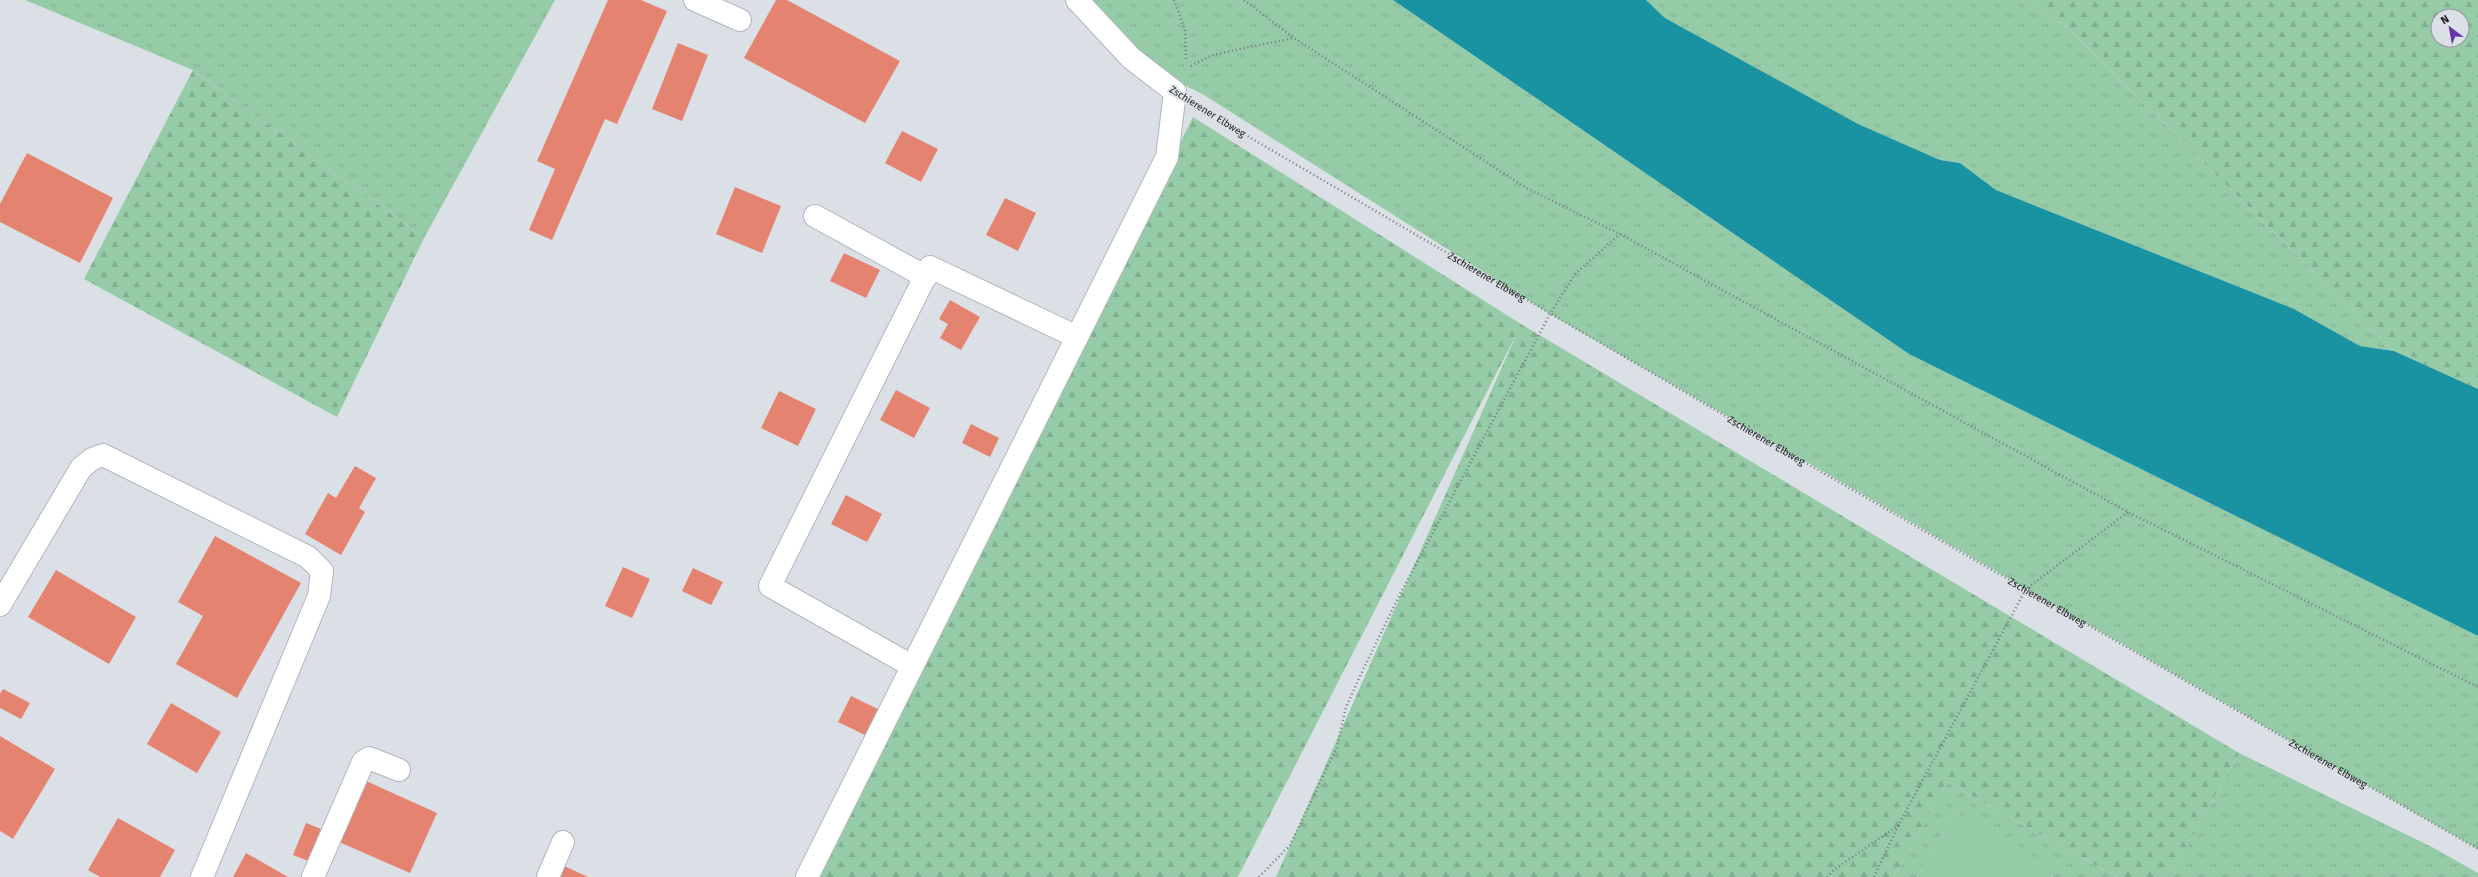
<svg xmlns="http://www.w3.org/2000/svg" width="2478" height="877" font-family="'Fira Sans',sans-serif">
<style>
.grass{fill:url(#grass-tufts)}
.forest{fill:url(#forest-firs);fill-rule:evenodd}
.pitch{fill:#95cca7}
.water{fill:#1993a2}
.building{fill:#e58371}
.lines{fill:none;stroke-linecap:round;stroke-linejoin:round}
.minor-casing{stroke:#b1b6bc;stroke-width:24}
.path{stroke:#76797d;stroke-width:2.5;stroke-dasharray:1 3;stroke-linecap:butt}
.minor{stroke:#fff;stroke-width:22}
.labels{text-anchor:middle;stroke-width:4;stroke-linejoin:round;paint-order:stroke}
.street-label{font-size:10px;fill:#212325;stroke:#dbe0e6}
</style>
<defs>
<pattern id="grass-tufts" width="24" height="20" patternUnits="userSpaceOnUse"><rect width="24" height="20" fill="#95cca7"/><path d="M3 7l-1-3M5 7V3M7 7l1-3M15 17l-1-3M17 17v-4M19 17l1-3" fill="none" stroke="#80af90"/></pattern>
<pattern id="forest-firs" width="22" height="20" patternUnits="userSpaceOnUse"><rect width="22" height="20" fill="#95cca7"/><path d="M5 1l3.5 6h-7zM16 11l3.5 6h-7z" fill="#80af90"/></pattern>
</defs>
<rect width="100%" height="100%" fill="#dbe0e6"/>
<g class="grass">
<path d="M25,0H555L424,238L193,70Z"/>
<path d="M1077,0H1393L1909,354L2478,636V849L1550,314L1204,95L1131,58Z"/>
<path d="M1646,0H2029L2072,32L2394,351L2360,346L2294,309L1996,190L1960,163L1940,160L1857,124L1665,18Z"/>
<path d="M2239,753L2432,847L2478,873V877H2169Z"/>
<path d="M1947,782L2117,877H2051L2055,870L1954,812L1917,877H1894Z"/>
</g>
<g class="forest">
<path d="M2029,0H2478V389L2394,351L2072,32ZM2438,16H2462V40H2438Z"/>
<path d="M193,70L424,238L337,417L84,279Z"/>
<path d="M1193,117L1521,324L2239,753L2169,877H2117L1947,782L1894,877H1276L1517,333L1238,877H817Z"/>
</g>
<path class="pitch" d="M1954,812L2056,870L2051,877H1917Z"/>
<path class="water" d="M1393,0H1646L1665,18L1858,124L1940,160L1960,163L1996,190L2294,309L2360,346L2394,351L2478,389V636L1909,354Z"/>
<g class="building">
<path d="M608,0H641L667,11L617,124L605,119L552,240L529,230L555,169L537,161Z"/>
<path d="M776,0H787L900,61L865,123L744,58Z"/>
<path d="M678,43L708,55L682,121L652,109Z"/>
<path d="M902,131L938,149L921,182L885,163Z"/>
<path d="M27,153L113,198L80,263L0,222V204Z"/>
<path d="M735,187L781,206L762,253L716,234Z"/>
<path d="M1005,198L1036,213L1018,251L986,235Z"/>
<path d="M844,253L880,270L866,298L830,281Z"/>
<path d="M950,300L980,317L961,350L940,338L948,324L939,319Z"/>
<path d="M896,390L930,408L914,438L880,420Z"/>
<path d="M779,391L816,409L798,446L761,428Z"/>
<path d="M971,424L999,438L990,457L962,443Z"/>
<path d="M355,466L376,478L359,508L365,512L341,555L305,534L328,493L336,498Z"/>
<path d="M846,495L882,514L867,542L831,524Z"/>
<path d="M215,536L301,583L237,698L176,664L203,616L178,602Z"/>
<path d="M623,567L650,579L632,618L605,606Z"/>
<path d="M693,568L723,582L711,605L682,591Z"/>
<path d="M56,570L136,617L109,664L28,617Z"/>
<path d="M3,689L30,703L21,719L0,708V694Z"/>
<path d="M851,696L878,709L865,735L838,722Z"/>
<path d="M171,703L221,732L197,773L147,744Z"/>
<path d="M0,736L55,769L13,839L0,831Z"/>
<path d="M366,781L437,813L410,873L339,842Z"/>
<path d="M118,818L175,850L160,877H100L88,870Z"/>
<path d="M306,823L321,829L308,861L293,855Z"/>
<path d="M246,853L288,877H233Z"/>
<path d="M562,865L588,877H556Z"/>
</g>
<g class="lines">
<defs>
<g id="minor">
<path d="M695,0L740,20"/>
<path d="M815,216L926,277"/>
<path d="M0,605L81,468L92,459L103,455L308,557L322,571L319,596L202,877"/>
<path d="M912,666L770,586L930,267L1077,337"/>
<path d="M313,877L363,762L369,758L399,770"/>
<path d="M548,877L563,842"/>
<path d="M807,877L1167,157L1175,92L1131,58L1077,0"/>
</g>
</defs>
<use href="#minor" class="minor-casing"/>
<g class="path">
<path d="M1174,0L1185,30L1186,62"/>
<path d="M1244,0L1294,38L1528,189L1620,234L2128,512L2478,687"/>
<path d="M1191,66L1212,55L1293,38"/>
<path id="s1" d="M1203,110L1804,462L2478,849"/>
<path d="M1259,877L1290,845L1337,747L1346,707L1362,672L1400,594L1550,314L1575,274L1620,234"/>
<path d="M1827,877L1835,869L1899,825"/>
<path d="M1874,877L1899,824L2026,589L2128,512"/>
</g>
<use href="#minor" class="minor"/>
</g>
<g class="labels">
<g class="street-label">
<text transform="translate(1208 111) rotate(32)" y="4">Zschierener Elbweg</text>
<text dy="4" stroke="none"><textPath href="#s1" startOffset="329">Zschierener Elbweg</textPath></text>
<text dy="4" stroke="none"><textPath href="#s1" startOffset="653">Zschierener Elbweg</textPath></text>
<text dy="4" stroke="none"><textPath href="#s1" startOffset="977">Zschierener Elbweg</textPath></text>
<text dy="4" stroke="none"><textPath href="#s1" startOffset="1301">Zschierener Elbweg</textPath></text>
</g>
</g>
<g transform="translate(2450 28) rotate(328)"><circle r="19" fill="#dbe0e6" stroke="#919499"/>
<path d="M0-3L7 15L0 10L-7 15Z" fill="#6635ac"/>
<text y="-6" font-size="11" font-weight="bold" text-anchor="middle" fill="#212325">N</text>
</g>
</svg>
